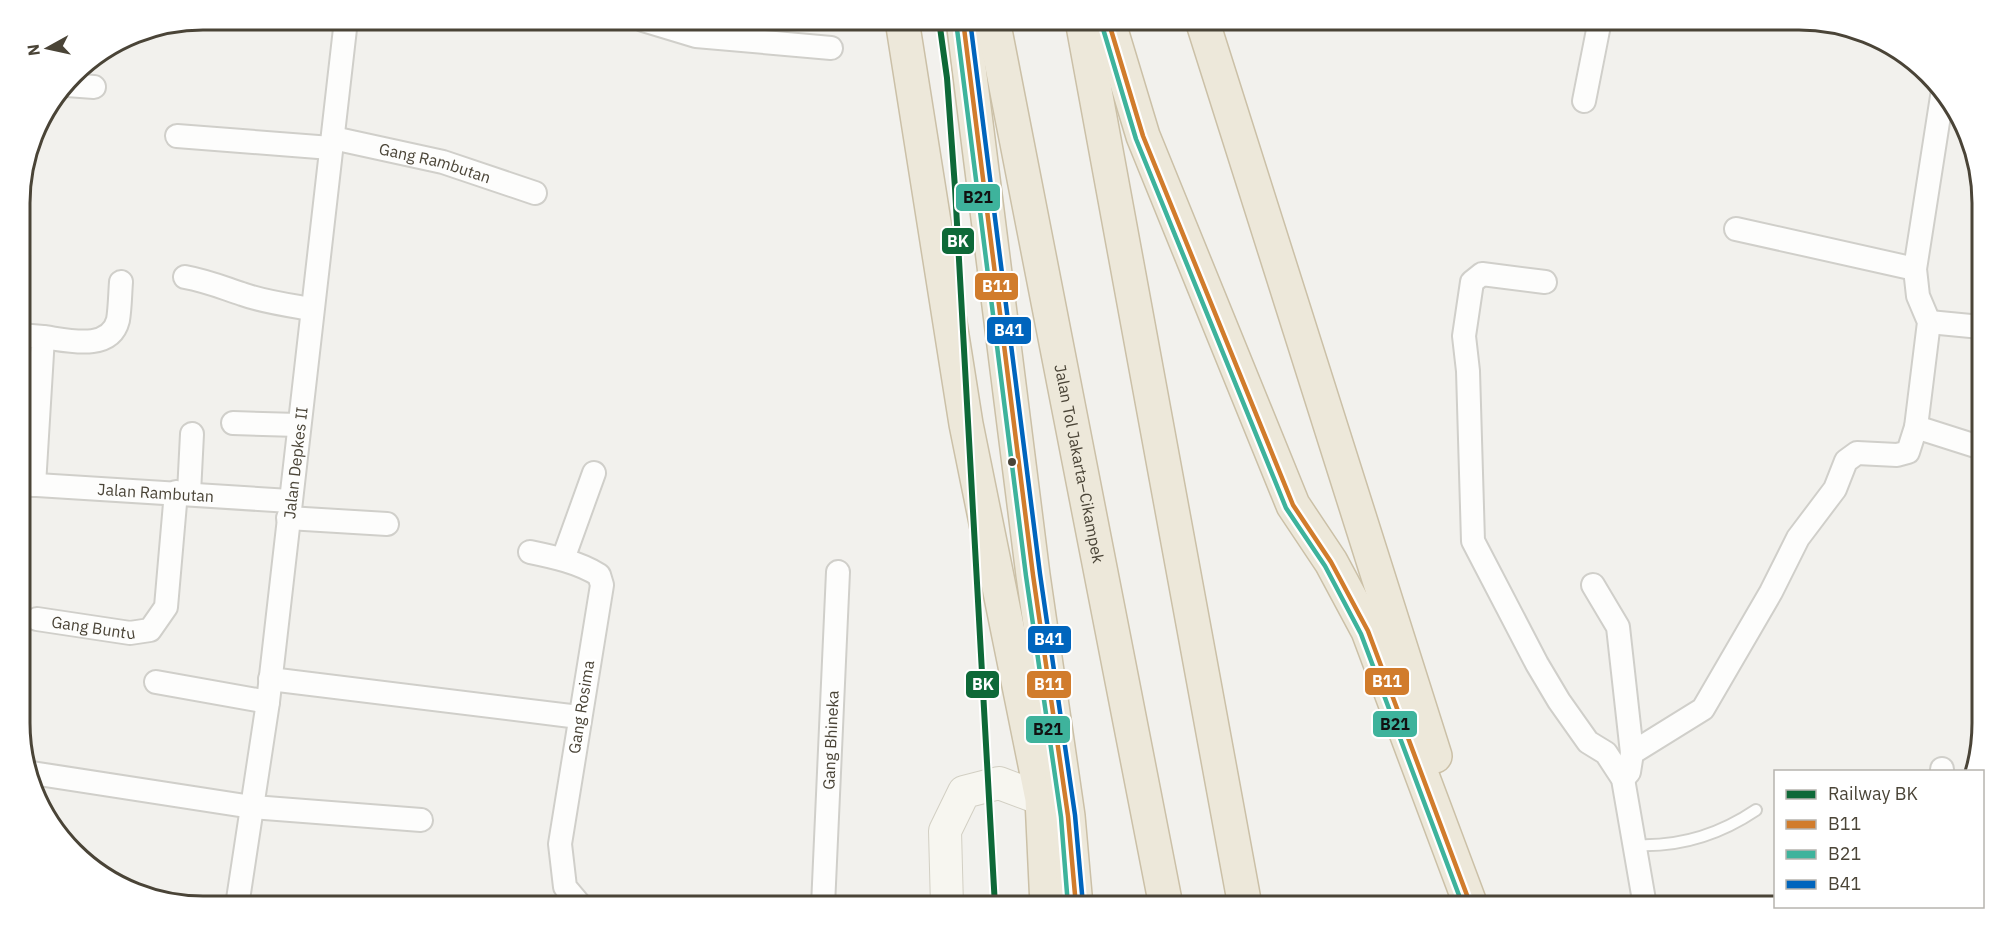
<svg xmlns="http://www.w3.org/2000/svg" width="2002" height="926" font-family="'IBM Plex Sans',sans-serif">
<style>
.lines{fill:none;stroke-linecap:round;stroke-linejoin:round}
.lane-casing{stroke:#d0cfca;stroke-width:14}
.street-casing{stroke:#d0cfca;stroke-width:26}
.secondary-casing{stroke:#d2cfc3;stroke-width:34}
.highway-casing{stroke:#cbc0a7;stroke-width:36}
.lane{stroke:#fdfdfc;stroke-width:10}
.street{stroke:#fdfdfc;stroke-width:22}
.secondary{stroke:#f7f6f0;stroke-width:32}
.highway{stroke:#ede8da;stroke-width:33}
.bus-1-casing{stroke:#fff;stroke-width:9}
.bus-2-casing{stroke:#fff;stroke-width:9}
.bus-3-casing{stroke:#fff;stroke-width:9}
.bus-1{stroke:#d17c2c;stroke-width:4.5}
.bus-2{stroke:#3eb39c;stroke-width:4.5}
.bus-3{stroke:#0065bd;stroke-width:4.5}
.rail-1-casing{stroke:#fff;stroke-width:10}
.rail-1{stroke:#0e6938;stroke-width:6}
.bus-dot{fill:#4a4437;stroke:#fff;stroke-width:2}
.labels{text-anchor:middle;stroke-width:6;stroke-linejoin:round;paint-order:stroke}
.street-label{font-size:16px;fill:#4a4437;stroke:#fff}
.rim{fill:none;stroke:#4a4437;stroke-width:3}
.line-badge{stroke:#fff;stroke-width:2}
.badge-label{font-size:16px;text-anchor:middle;font-weight:bold;fill:#fff}
.pale-badge-label{font-size:16px;text-anchor:middle;font-weight:bold;fill:#111}
</style>
<rect width="100%" height="100%" fill="#f2f1ed"/>
<g class="lines">
<defs>
<path id="lane" d="M1636,845C1680,847 1719,835 1756,810"/>
<g id="street">
<path d="M643,20L696,36L831,48"/>
<path d="M67,85L94,87"/>
<path d="M1584,101L1600,20"/>
<path d="M177,136L331,148"/>
<path id="s1" d="M333,138L443,162L535,193"/>
<path d="M1736,229L1915,269"/>
<path d="M185,277C207,281 221,287 242,294C264,302 288,305 311,309"/>
<path d="M1545,282L1482,274L1472,282L1464,336L1468,371L1473,541L1537,664L1559,701L1588,742L1606,753L1623,779L1645,906"/>
<path d="M1929,322L1981,327"/>
<path d="M20,335L43,337L34,485"/>
<path d="M43,337C67,340 110,352 118,320C120,308 120,295 121,282"/>
<path d="M233,423L298,425"/>
<path d="M1916,427L1982,448"/>
<path id="s2" d="M21,484L290,501"/>
<path d="M189,493L192,434"/>
<path d="M288,518L387,524"/>
<path d="M530,552C554,557 578,562 599,575L602,585L560,844L565,887L581,906"/>
<path d="M563,559L594,473"/>
<path d="M1593,585L1618,627L1632,753"/>
<path id="s3" d="M37,619L130,633L150,630L166,607L176,492"/>
<path d="M270,679L579,717"/>
<path d="M156,682L268,702"/>
<path d="M1942,769V772"/>
<path d="M32,773L252,807L421,820"/>
<path d="M1623,779L1629,772L1632,753L1703,709L1771,592L1798,538L1835,489L1846,461L1857,453L1897,455L1908,452L1916,427L1929,322L1918,296L1915,269L1943,90"/>
<path id="s4" d="M237,906L268,702L346,20"/>
<path id="s5" d="M823,906L838,572"/>
</g>
<path id="secondary" d="M947,906L945,831L964,792L999,783L1042,799"/>
<g id="highway">
<path d="M902,20L966,424L1042,799L1047,906"/>
<path d="M963,20L1033,575L1068,816L1076,906"/>
<path id="s6" d="M993,20L1166,906"/>
<path d="M1082,20L1245,906"/>
<path d="M1108,20L1143,136L1293,505L1331,562L1368,631L1471,906"/>
<path d="M1202,20L1435,756"/>
</g>
</defs>
<use href="#lane" class="lane-casing"/>
<use href="#street" class="street-casing"/>
<use href="#secondary" class="secondary-casing"/>
<use href="#highway" class="highway-casing"/>
<use href="#lane" class="lane"/>
<use href="#street" class="street"/>
<use href="#secondary" class="secondary"/>
<use href="#highway" class="highway"/>
<defs>
<g id="bus-1">
<path d="M963,20L1033,575L1068,816L1076,906"/>
<path d="M1108,20L1143,136L1293,505L1331,562L1368,631L1471,906"/>
</g>
<g id="bus-2">
<path d="M956,21L1026,576L1061,817L1068,906"/>
<path d="M1101,22L1136,139L1286,508L1325,566L1361,634L1463,906"/>
</g>
<path id="bus-3" d="M970,20L1040,574L1075,815L1083,905"/>
</defs>
<use href="#bus-1" class="bus-1-casing"/>
<use href="#bus-2" class="bus-2-casing"/>
<use href="#bus-3" class="bus-3-casing"/>
<use href="#bus-1" class="bus-1"/>
<use href="#bus-2" class="bus-2"/>
<use href="#bus-3" class="bus-3"/>
<defs>
<path id="rail-1" d="M939,20L947,78L955,188L995,906"/>
</defs>
<use href="#rail-1" class="rail-1-casing"/>
<use href="#rail-1" class="rail-1"/>
</g>
<circle class="bus-dot" cx="1012" cy="462" r="5"/>
<g class="labels">
<g class="street-label">
<text dy="6" stroke="none"><textPath href="#s1" startOffset="105">Gang Rambutan</textPath></text>
<text dy="6" stroke="none"><textPath href="#s4" startOffset="447">Jalan Depkes II</textPath></text>
<text dy="6" stroke="none"><textPath href="#s6" startOffset="452">Jalan Tol Jakarta–Cikampek</textPath></text>
<text dy="6" stroke="none"><textPath href="#s2" startOffset="135">Jalan Rambutan</textPath></text>
<text dy="6" stroke="none"><textPath href="#s3" startOffset="57">Gang Buntu</textPath></text>
<text transform="translate(581 707) rotate(-81)" y="6">Gang Rosima</text>
<text dy="6" stroke="none"><textPath href="#s5" startOffset="166">Gang Bhineka</textPath></text>
</g>
</g>
<path d="M0 0H2002V926H0ZM203 30H1799A173 173 0 0 1 1972 203V723A173 173 0 0 1 1799 896H203A173 173 0 0 1 30 723V203A173 173 0 0 1 203 30Z" fill="#fff" fill-rule="evenodd"/>
<path class="rim" d="M203 30H1799A173 173 0 0 1 1972 203V723A173 173 0 0 1 1799 896H203A173 173 0 0 1 30 723V203A173 173 0 0 1 203 30Z"/>
<g class="line-badge">
<rect x="955" y="183" width="46" height="29" rx="6" fill="#3eb39c"/>
<rect x="941" y="227" width="34" height="28" rx="6" fill="#0e6938"/>
<rect x="974" y="272" width="45" height="29" rx="6" fill="#d17c2c"/>
<rect x="986" y="316" width="46" height="29" rx="6" fill="#0065bd"/>
<rect x="1027" y="625" width="45" height="29" rx="6" fill="#0065bd"/>
<rect x="1364" y="667" width="46" height="29" rx="6" fill="#d17c2c"/>
<rect x="965" y="670" width="35" height="29" rx="6" fill="#0e6938"/>
<rect x="1026" y="670" width="46" height="29" rx="6" fill="#d17c2c"/>
<rect x="1372" y="710" width="46" height="28" rx="6" fill="#3eb39c"/>
<rect x="1025" y="715" width="46" height="29" rx="6" fill="#3eb39c"/>
</g>
<g class="badge-label">
<text x="958" y="247">BK</text>
<text x="997" y="292">B11</text>
<text x="1009" y="336">B41</text>
<text x="1049" y="645">B41</text>
<text x="1387" y="687">B11</text>
<text x="983" y="690">BK</text>
<text x="1049" y="690">B11</text>
</g>
<g class="pale-badge-label">
<text x="978" y="203">B21</text>
<text x="1395" y="730">B21</text>
<text x="1048" y="735">B21</text>
</g>
<rect x="1774" y="770" width="210" height="138" fill="#ffffff" stroke="#b7b4af" stroke-width="1.5"/>
<rect x="1786" y="790" width="30" height="9" fill="#0e6938" stroke="#b7b4af" stroke-width="1.5"/>
<text x="1828" y="800" font-size="18" fill="#4a4437">Railway BK</text>
<rect x="1786" y="820" width="30" height="9" fill="#d17c2c" stroke="#b7b4af" stroke-width="1.5"/>
<text x="1828" y="830" font-size="18" fill="#4a4437">B11</text>
<rect x="1786" y="850" width="30" height="9" fill="#3eb39c" stroke="#b7b4af" stroke-width="1.5"/>
<text x="1828" y="860" font-size="18" fill="#4a4437">B21</text>
<rect x="1786" y="880" width="30" height="9" fill="#0065bd" stroke="#b7b4af" stroke-width="1.5"/>
<text x="1828" y="890" font-size="18" fill="#4a4437">B41</text>
<g transform="translate(48 48) rotate(262)" stroke="#ffffff" stroke-width="4.5" paint-order="stroke">
<path d="M0-4.5L10 22L0 15L-10 22Z" fill="#4a4437"/>
<text y="-9" font-size="16" font-weight="bold" text-anchor="middle" fill="#4a4437">N</text>
</g>
</svg>
